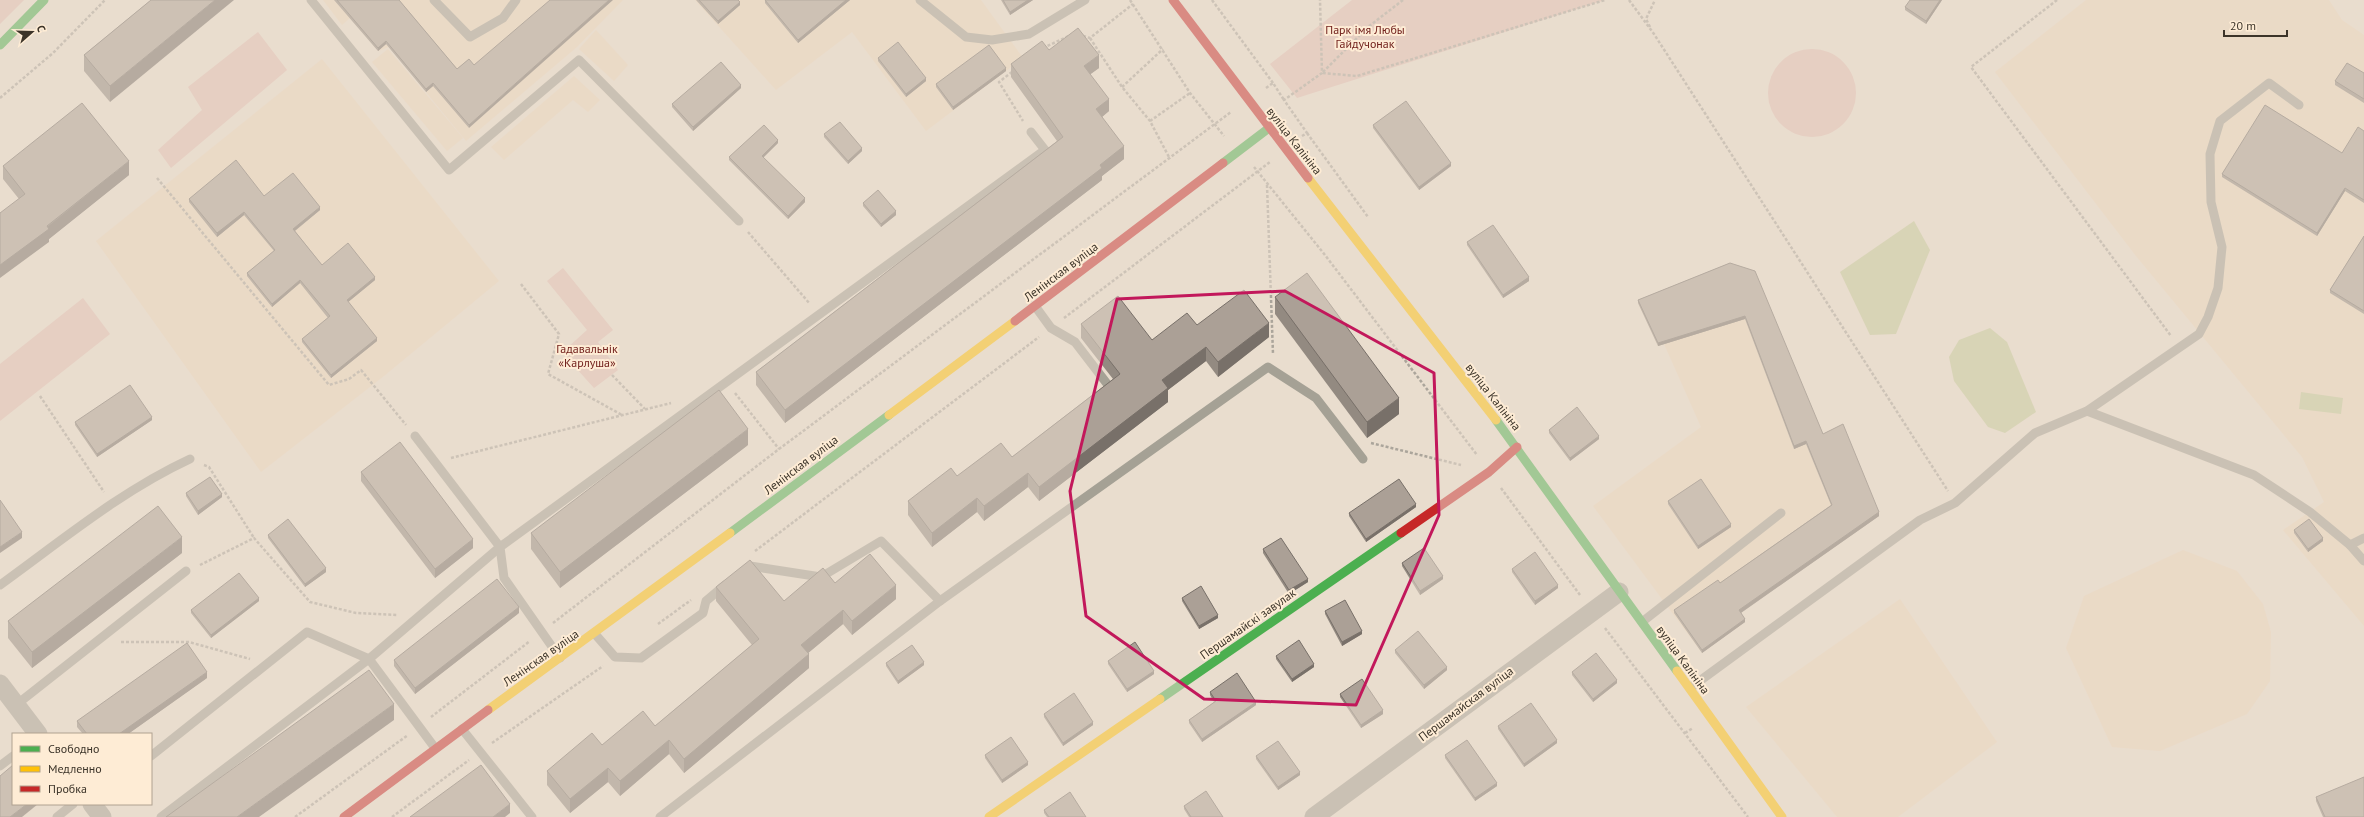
<svg xmlns="http://www.w3.org/2000/svg" width="2364" height="817" font-family="'PT Sans',sans-serif">
<style>
.built{fill:#ebd7bd}
.green{fill:#e2beb4}
.water{fill:#c4ca9a}
.lines{fill:none;stroke-linecap:round;stroke-linejoin:round}
.path{stroke:#aba59b;stroke-width:2.5;stroke-dasharray:3 2;stroke-linecap:butt}
.lane{stroke:#a5a195;stroke-width:9}
.street{stroke:#a5a195;stroke-width:19}
.fast{stroke:#4caf50;stroke-width:9}
.slow{stroke:#ffc107;stroke-width:9}
.jam{stroke:#c62828;stroke-width:9}
.wall{fill:#938a81}
.shaded-wall{fill:#787069}
.building{fill:#aba096;stroke:#787069}
.marked{fill:none;stroke:#c2185b;stroke-width:3;stroke-linejoin:round}
.labels{text-anchor:middle;stroke-width:4;stroke-linejoin:round;paint-order:stroke}
.park-label{font-size:12px;fill:#72211c;stroke:#feecd5}
.street-label{font-size:12px;fill:#3c3429;stroke:#feecd5}
</style>
<rect width="100%" height="100%" fill="#e9ddce"/>
<g class="built">
<path d="M323,0H623L577,47L466,141L389,47L378,51L350,18L342,25Z"/>
<path d="M695,0H981L1023,58L926,131L852,32L776,90Z"/>
<path d="M2086,0H2329L2342,20L2364,35V626L2283,530L2324,502L2302,457L2136,256L1995,72Z"/>
<path d="M596,30L628,65L614,81L579,49Z"/>
<path d="M388,49L463,138L447,151L372,62Z"/>
<path d="M322,59L499,281L384,376L261,472L96,241Z"/>
<path d="M574,76L600,100L588,112L573,100L504,160L491,147Z"/>
<path d="M1730,266L1823,437L1879,516L1739,613L1702,653L1593,506L1701,427L1664,344L1658,346L1638,303Z"/>
<path d="M2183,550L2237,571L2263,604L2271,632L2270,681L2247,714L2160,751L2112,747L2066,648L2084,596Z"/>
<path d="M1900,599L1997,742L1898,817H1837L1746,707Z"/>
</g>
<g class="green">
<path d="M0,0H24L0,24Z"/>
<path d="M1352,0H1605L1297,98L1270,64Z"/>
<path d="M258,32L287,70L171,168L158,150L202,110L188,87Z"/>
<circle cx="1812" cy="93" r="44"/>
<path d="M563,268L613,330L598,342L618,370L594,388L567,358L566,349L587,330L547,281Z"/>
<path d="M83,298L110,334L0,421V364Z"/>
</g>
<g class="water">
<path d="M1914,221L1930,250L1896,334L1870,335L1840,272Z"/>
<path d="M1990,328L2007,342L2036,412L2005,433L1988,427L1954,381L1949,357L1959,340Z"/>
<path d="M2301,392L2343,398L2341,414L2299,409Z"/>
</g>
<g class="lines">
<g class="path">
<path d="M1130,0L1190,93L1224,136"/>
<path d="M1212,0L1273,83"/>
<path d="M1403,0L1368,27L1322,73L1357,76L1605,0"/>
<path d="M1629,0L1654,34L1948,491"/>
<path d="M2057,0L1971,67L2171,336"/>
<path d="M1650,27L1646,19L1655,0"/>
<path d="M1083,36L1090,38L1133,4"/>
<path d="M1090,38L1122,87L1150,121L1170,159"/>
<path d="M1043,48L1073,34"/>
<path d="M1012,72L999,82L1023,121"/>
<path d="M1122,87L1163,49"/>
<path d="M1266,88L1273,83L1284,100"/>
<path d="M0,98L53,53L105,0"/>
<path d="M1150,121L1190,93"/>
<path d="M1307,133L1368,217"/>
<path d="M1302,136L1307,133L1284,100L1322,73L1320,0"/>
<path d="M1254,167L1325,255L1477,455"/>
<path d="M157,178L329,385L349,379L361,370L406,425"/>
<path d="M1267,185L1273,354"/>
<path d="M748,232L810,304"/>
<path d="M521,284L559,334L548,374L622,415"/>
<path d="M1064,318L1270,162"/>
<path d="M612,375L645,409"/>
<path d="M735,393L779,449"/>
<path d="M40,396L104,492"/>
<path d="M1371,443L1461,465"/>
<path d="M451,458L671,403"/>
<path d="M204,465L209,467L254,538"/>
<path d="M1501,488L1580,595"/>
<path d="M755,551L1039,337"/>
<path d="M200,565L254,538L310,602L356,613L397,615"/>
<path d="M553,623L779,449L1231,112"/>
<path d="M658,624L691,600"/>
<path d="M1605,628L1748,817"/>
<path d="M121,642H189L250,659"/>
<path d="M431,717L530,641"/>
<path d="M1685,733L1693,728"/>
<path d="M492,743L603,666"/>
<path d="M295,817L408,735"/>
<path d="M392,817L469,760"/>
</g>
<g class="lane">
<path d="M311,0L449,170L579,60L739,221"/>
<path d="M434,0L470,37L503,18L516,0"/>
<path d="M920,0L966,37L992,40L1029,34L1085,0"/>
<path d="M1035,306L1051,328L1075,342L1108,385"/>
<path d="M2087,411L2254,475L2310,512L2350,545L2364,561"/>
<path d="M2350,545L2364,538"/>
<path d="M745,570L750,566L821,577L881,541L940,601"/>
<path d="M0,585C61,541 121,491 190,459"/>
<path d="M1642,622L1781,513"/>
<path d="M595,634L615,657L641,658L703,613L706,601L725,585"/>
<path d="M560,658L504,578L500,547L1045,150L1031,132"/>
<path d="M1690,688L1920,520L1955,503L2035,433L2087,411L2199,334L2208,317L2218,288L2222,247L2211,202L2210,154L2220,121L2269,83L2299,105"/>
<path d="M16,705L186,571"/>
<path d="M462,729L532,817"/>
<path d="M151,756L307,632L369,659L435,748"/>
<path d="M0,766L13,756"/>
<path d="M57,817L73,804"/>
<path d="M161,817L369,659L500,547L415,436"/>
<path d="M660,817L940,601L1268,367L1316,398L1363,459"/>
</g>
<g class="street">
<path d="M0,684L38,734"/>
<path d="M92,804L102,817"/>
<path d="M1314,817L1619,592"/>
</g>
<g class="fast">
<path d="M0,45L44,0"/>
<path d="M1223,163L1269,128"/>
<path d="M1496,420L1677,671"/>
<path d="M730,533L889,415"/>
<path d="M1160,699L1401,533"/>
</g>
<g class="slow">
<path d="M1308,178L1496,420"/>
<path d="M889,415L1015,321"/>
<path d="M1677,671L1782,817"/>
<path d="M488,710L730,533"/>
<path d="M989,817L1160,699"/>
</g>
<g class="jam">
<path d="M1173,0L1308,178"/>
<path d="M1015,321L1223,163"/>
<path d="M1401,533L1489,472L1517,447"/>
<path d="M344,817L488,710"/>
</g>
</g>
<g class="wall">
<path d="M151,0L110,102L84,71V55Z"/>
<path d="M334,0H399L457,69L469,59V128L433,86L426,92L386,44L378,51Z"/>
<path d="M696,0H738L740,5L718,24Z"/>
<path d="M765,0H850L798,43L765,3Z"/>
<path d="M1001,0H1033L1010,15Z"/>
<path d="M1942,0L1926,24L1905,10V7Z"/>
<path d="M1049,50L1099,68L1090,74L1109,111L1102,117L1124,159L1102,176V180L785,423L756,385V372L1057,141L1011,77V64Z"/>
<path d="M878,58L926,81L906,97L878,61Z"/>
<path d="M1006,71L953,110L936,87V84Z"/>
<path d="M2364,73V103L2335,85V81Z"/>
<path d="M741,88L693,131L672,107V104Z"/>
<path d="M1373,125L1451,166L1419,190L1373,128Z"/>
<path d="M2364,131V203L2345,191L2317,236L2222,177V174L2342,153Z"/>
<path d="M824,134L862,151L848,164L824,137Z"/>
<path d="M778,143L763,157L805,202L788,219L729,160V157Z"/>
<path d="M3,166L129,175L49,239V242L19,199L3,179Z"/>
<path d="M264,196L320,210L295,231L322,265L375,280L348,302L377,341L331,378L302,342V339L328,318L300,283L272,307L247,276V273L274,251L244,215L217,237L189,202V199Z"/>
<path d="M863,203L896,215L881,227L863,206Z"/>
<path d="M2364,236V314L2330,293V290Z"/>
<path d="M1467,242L1529,281L1503,298L1467,245Z"/>
<path d="M1730,263L1823,434L1879,516L1741,613L1745,622L1702,653L1674,613V610L1720,583L1831,505L1806,444L1794,449L1745,319L1658,346L1638,303V300Z"/>
<path d="M1275,297L1399,414L1367,438L1275,314Z"/>
<path d="M1081,324L1152,340L1197,325L1269,337L1218,377L1206,361L1168,390V402L1039,501L1028,487L984,521L977,512L932,547L908,515V501L957,476L1012,457L1113,379L1081,338Z"/>
<path d="M152,420L97,457L75,425V422Z"/>
<path d="M1549,430L1599,439L1570,461L1549,433Z"/>
<path d="M748,445L560,588L531,549V533Z"/>
<path d="M361,472L473,548L435,578L361,481Z"/>
<path d="M186,493L222,497L198,515L186,496Z"/>
<path d="M1668,501L1731,527L1698,549L1668,504Z"/>
<path d="M1416,507L1366,542L1349,516V513Z"/>
<path d="M2294,530L2323,541L2308,552L2294,533Z"/>
<path d="M268,535L326,572L305,587L268,538Z"/>
<path d="M1263,549L1308,582L1289,594L1263,553Z"/>
<path d="M182,553L32,668L8,638V621Z"/>
<path d="M1402,563L1443,579L1420,595L1402,566Z"/>
<path d="M1512,569L1558,588L1535,605L1512,572Z"/>
<path d="M835,583L896,599L852,635L843,624L808,653L809,668L684,773L669,754L620,796L608,782L570,813L547,785V771L602,745L655,726L752,645L716,601V587L784,601Z"/>
<path d="M1182,598L1218,618L1199,629L1182,601Z"/>
<path d="M259,601L211,638L191,613V610Z"/>
<path d="M1325,611L1362,634L1342,646L1325,614Z"/>
<path d="M519,613L415,694L394,666V660Z"/>
<path d="M1395,650L1447,670L1424,689L1395,653Z"/>
<path d="M1276,656L1314,667L1292,682L1276,659Z"/>
<path d="M1108,661L1154,674L1127,692L1108,664Z"/>
<path d="M886,663L924,665L898,684L886,666Z"/>
<path d="M1572,672L1617,683L1593,702L1572,675Z"/>
<path d="M207,678L128,734H83L77,727V721Z"/>
<path d="M1210,692L1256,705L1202,742L1189,723V720L1214,702L1210,695Z"/>
<path d="M1340,694L1383,714L1361,728L1340,697Z"/>
<path d="M1044,714L1093,725L1063,746L1044,717Z"/>
<path d="M1498,726L1557,743L1524,767L1498,729Z"/>
<path d="M985,755L1028,765L1002,783L985,758Z"/>
<path d="M1445,755L1497,786L1475,801L1445,758Z"/>
<path d="M1256,756L1300,775L1278,790L1256,759Z"/>
<path d="M2316,797L2364,817H2323L2316,801Z"/>
<path d="M1184,806L1223,817H1189L1184,809Z"/>
<path d="M1044,810L1086,817H1047L1044,813Z"/>
</g>
<g class="shaded-wall">
<path d="M215,0H234L110,102V86Z"/>
<path d="M609,0H613L469,128V125Z"/>
<path d="M846,0H850L798,43V40Z"/>
<path d="M1028,0H1033L1010,15V12Z"/>
<path d="M1940,0H1942L1926,24V21Z"/>
<path d="M740,2V5L718,24V21Z"/>
<path d="M386,41V44L378,51V48Z"/>
<path d="M1099,55V68L1084,79V66Z"/>
<path d="M1006,68V71L953,110V107Z"/>
<path d="M926,78V81L906,97V94Z"/>
<path d="M433,83V86L426,92V89Z"/>
<path d="M741,85V88L693,131V127Z"/>
<path d="M1109,99V111L1096,122V109Z"/>
<path d="M778,140V143L762,159V156Z"/>
<path d="M1124,146V159L1102,176V180L785,423V410Z"/>
<path d="M862,148V151L848,164V161Z"/>
<path d="M129,161V175L49,239V242L0,278V265Z"/>
<path d="M1451,163V166L1419,190V187Z"/>
<path d="M2345,188V191L2317,236V233Z"/>
<path d="M805,198V202L788,219V216Z"/>
<path d="M320,207V210L293,232V229Z"/>
<path d="M896,211V215L881,227V224Z"/>
<path d="M244,212V215L217,237V233Z"/>
<path d="M375,277V280L347,303V300Z"/>
<path d="M1529,277V281L1503,298V295Z"/>
<path d="M300,280V283L272,307V304Z"/>
<path d="M1745,316V319L1658,346V343Z"/>
<path d="M1269,323V337L1218,377V362Z"/>
<path d="M377,338V341L331,378V375Z"/>
<path d="M1206,347V361L1168,390V402L1039,501V487L1162,380Z"/>
<path d="M1399,398V414L1367,438V422Z"/>
<path d="M152,417V420L97,457V454Z"/>
<path d="M748,429V445L560,588V572Z"/>
<path d="M1599,436V439L1570,461V458Z"/>
<path d="M1806,441V444L1794,449V446Z"/>
<path d="M1028,473V487L984,521V506Z"/>
<path d="M222,494V497L198,515V511Z"/>
<path d="M977,498V512L932,547V533Z"/>
<path d="M1416,504V507L1366,542V539Z"/>
<path d="M1879,512V516L1739,614V610Z"/>
<path d="M1731,524V527L1698,549V546Z"/>
<path d="M22,532V538L0,553V547Z"/>
<path d="M182,537V553L32,668V652Z"/>
<path d="M2323,538V541L2308,552V549Z"/>
<path d="M473,539V548L435,578V569Z"/>
<path d="M326,568V572L305,587V584Z"/>
<path d="M1443,576V579L1420,595V591Z"/>
<path d="M1308,579V582L1289,594V590Z"/>
<path d="M896,585V599L852,635V621Z"/>
<path d="M1558,585V588L1535,605V601Z"/>
<path d="M259,598V601L211,638V635Z"/>
<path d="M519,607V613L415,694V688Z"/>
<path d="M843,610V624L801,659V645Z"/>
<path d="M1218,615V618L1199,629V626Z"/>
<path d="M1745,619V622L1702,653V650Z"/>
<path d="M1362,631V634L1342,646V642Z"/>
<path d="M809,654V668L684,773V759Z"/>
<path d="M924,662V665L898,684V681Z"/>
<path d="M1314,664V667L1292,682V679Z"/>
<path d="M1447,667V670L1424,689V685Z"/>
<path d="M1154,671V674L1127,692V689Z"/>
<path d="M207,672V678L128,734H119Z"/>
<path d="M1617,680V683L1593,702V699Z"/>
<path d="M1256,702V705L1202,742V739Z"/>
<path d="M394,704V720L259,817H237Z"/>
<path d="M1383,710V714L1361,728V725Z"/>
<path d="M1093,722V725L1063,746V743Z"/>
<path d="M669,740V754L620,796V781Z"/>
<path d="M1557,740V743L1524,767V764Z"/>
<path d="M1028,762V765L1002,783V780Z"/>
<path d="M608,768V782L570,813V799Z"/>
<path d="M1300,772V775L1278,790V787Z"/>
<path d="M1497,783V786L1475,801V798Z"/>
<path d="M27,804H38L22,817H10Z"/>
<path d="M510,804V813L505,817H493Z"/>
</g>
<g class="building">
<path d="M151,0H215L110,86L84,55Z"/>
<path d="M337,0H399L457,69L469,59L474,65L550,0H609L469,125L433,83L426,89L386,41L378,48Z"/>
<path d="M699,0H738L740,2L718,21Z"/>
<path d="M765,0H846L798,40Z"/>
<path d="M1003,0H1028L1010,12Z"/>
<path d="M1910,0H1940L1926,21L1905,7Z"/>
<path d="M1078,28L1099,55L1084,66L1109,99L1096,109L1124,146L1100,165L1102,168L785,410L756,372L1063,137L1011,64L1042,41L1049,50Z"/>
<path d="M898,42L926,78L906,94L878,58Z"/>
<path d="M989,45L1006,68L953,107L936,84Z"/>
<path d="M721,62L741,85L693,127L672,104Z"/>
<path d="M2347,63L2364,73V99L2335,81Z"/>
<path d="M1406,101L1451,163L1419,187L1373,125Z"/>
<path d="M82,103L129,161L47,226L49,229L0,265V213L25,194L3,166Z"/>
<path d="M2265,105L2342,153L2358,127L2364,131V200L2345,188L2317,233L2222,174Z"/>
<path d="M840,122L862,148L848,161L824,134Z"/>
<path d="M764,125L778,140L762,156L805,198L788,216L729,157Z"/>
<path d="M236,160L264,196L293,173L320,207L293,229L322,265L348,243L375,277L347,300L377,338L331,375L302,339L330,316L300,280L272,304L247,273L275,250L244,212L217,233L189,199Z"/>
<path d="M878,190L896,211L881,224L863,203Z"/>
<path d="M1493,225L1529,277L1503,295L1467,242Z"/>
<path d="M2364,236V311L2330,290Z"/>
<path d="M1730,263L1755,271L1823,434L1843,424L1879,512L1739,610L1745,619L1702,650L1674,610L1718,580L1720,583L1832,505L1806,441L1794,446L1745,316L1658,343L1638,300Z"/>
<path d="M1307,273L1399,398L1367,422L1275,297Z"/>
<path d="M1244,290L1269,323L1218,362L1206,347L1162,380L1168,388L1039,487L1028,473L984,506L977,498L932,533L908,501L951,468L957,476L1001,443L1012,457L1120,374L1081,324L1118,296L1152,340L1187,313L1197,325Z"/>
<path d="M130,385L152,417L97,454L75,422Z"/>
<path d="M719,390L748,429L560,572L531,533Z"/>
<path d="M1577,407L1599,436L1570,458L1549,430Z"/>
<path d="M400,442L473,539L435,569L361,472Z"/>
<path d="M210,477L222,494L198,511L186,493Z"/>
<path d="M1399,479L1416,504L1366,539L1349,513Z"/>
<path d="M1701,479L1731,524L1698,546L1668,501Z"/>
<path d="M0,500L22,532L0,547Z"/>
<path d="M158,506L182,537L32,652L8,621Z"/>
<path d="M288,519L326,568L305,584L268,535Z"/>
<path d="M2309,519L2323,538L2308,549L2294,530Z"/>
<path d="M1281,538L1308,579L1289,590L1263,549Z"/>
<path d="M1424,548L1443,576L1420,591L1402,563Z"/>
<path d="M1535,552L1558,585L1535,601L1512,569Z"/>
<path d="M870,554L896,585L852,621L843,610L801,645L809,654L684,759L669,740L620,781L608,768L570,799L547,771L592,733L602,745L643,711L655,726L759,639L716,587L750,560L784,601L823,568L835,583Z"/>
<path d="M239,573L259,598L211,635L191,610Z"/>
<path d="M497,579L519,607L415,688L394,660Z"/>
<path d="M1201,586L1218,615L1199,626L1182,598Z"/>
<path d="M1345,600L1362,631L1342,642L1325,611Z"/>
<path d="M1418,631L1447,667L1424,685L1395,650Z"/>
<path d="M1299,640L1314,664L1292,679L1276,656Z"/>
<path d="M1135,642L1154,671L1127,689L1108,661Z"/>
<path d="M187,643L207,672L119,734H87L77,721Z"/>
<path d="M912,645L924,662L898,681L886,663Z"/>
<path d="M1596,653L1617,680L1593,699L1572,672Z"/>
<path d="M369,670L394,704L237,817H166Z"/>
<path d="M1237,673L1256,702L1202,739L1189,720L1216,701L1210,692Z"/>
<path d="M1362,679L1383,710L1361,725L1340,694Z"/>
<path d="M1074,693L1093,722L1063,743L1044,714Z"/>
<path d="M1531,703L1557,740L1524,764L1498,726Z"/>
<path d="M1011,737L1028,762L1002,780L985,755Z"/>
<path d="M1467,740L1497,783L1475,798L1445,755Z"/>
<path d="M1278,741L1300,772L1278,787L1256,756Z"/>
<path d="M13,765V804H27L10,817H0V776Z"/>
<path d="M481,765L510,804L493,817H410Z"/>
<path d="M2364,777V817H2325L2316,797Z"/>
<path d="M1206,791L1223,817H1191L1184,806Z"/>
<path d="M1070,792L1086,817H1049L1044,810Z"/>
</g>
<path d="M0 0H2364V817H0ZM1285,291L1434,373L1439,515L1356,705L1204,699L1086,616L1070,491L1117,299Z" fill="#e9ddce" fill-opacity=".55" fill-rule="evenodd"/>
<path class="marked" d="M1285,291L1434,373L1439,515L1356,705L1204,699L1086,616L1070,491L1117,299Z"/>
<g class="labels">
<g class="park-label">
<text x="1365" y="34">Парк імя Любы<tspan x="1365" dy="14">Гайдучонак</tspan></text>
<text x="587" y="353">Гадавальнік<tspan x="587" dy="14">«Карлуша»</tspan></text>
</g>
<g class="street-label">
<text transform="translate(1294 141) rotate(52)" y="4">вуліца Калініна</text>
<text transform="translate(1061 272) rotate(-37)" y="4">Ленінская вуліца</text>
<text transform="translate(1493 397) rotate(52)" y="4">вуліца Калініна</text>
<text transform="translate(801 465) rotate(-37)" y="4">Ленінская вуліца</text>
<text transform="translate(1248 624) rotate(-35)" y="4">Першамайскі завулак</text>
<text transform="translate(541 658) rotate(-35)" y="4">Ленінская вуліца</text>
<text transform="translate(1683 660) rotate(54)" y="4">вуліца Калініна</text>
<text transform="translate(1466 704) rotate(-37)" y="4">Першамайская вуліца</text>
</g>
</g>
<rect x="12" y="733" width="140" height="72" fill="#feecd5" stroke="#b0a290"/>
<rect x="20" y="746" width="20" height="6" fill="#4caf50" stroke="#b0a290"/>
<text x="48" y="753" font-size="12" fill="#3c3429">Свободно</text>
<rect x="20" y="766" width="20" height="6" fill="#ffc107" stroke="#b0a290"/>
<text x="48" y="773" font-size="12" fill="#3c3429">Медленно</text>
<rect x="20" y="786" width="20" height="6" fill="#c62828" stroke="#b0a290"/>
<text x="48" y="793" font-size="12" fill="#3c3429">Пробка</text>
<g transform="translate(32 32) rotate(70)" stroke="#feecd5" stroke-width="3" paint-order="stroke">
<path d="M0-3L7 15L0 10L-7 15Z" fill="#3c3429"/>
<text y="-6" font-size="11" font-weight="bold" text-anchor="middle" fill="#3c3429">С</text>
</g>
<path d="M2224 30v6h63v-6" fill="none" stroke="#3c3429" stroke-width="2"/>
<text x="2230" y="30" font-size="12" fill="#3c3429" stroke="#feecd5" stroke-width="3" paint-order="stroke">20 m</text>
</svg>
